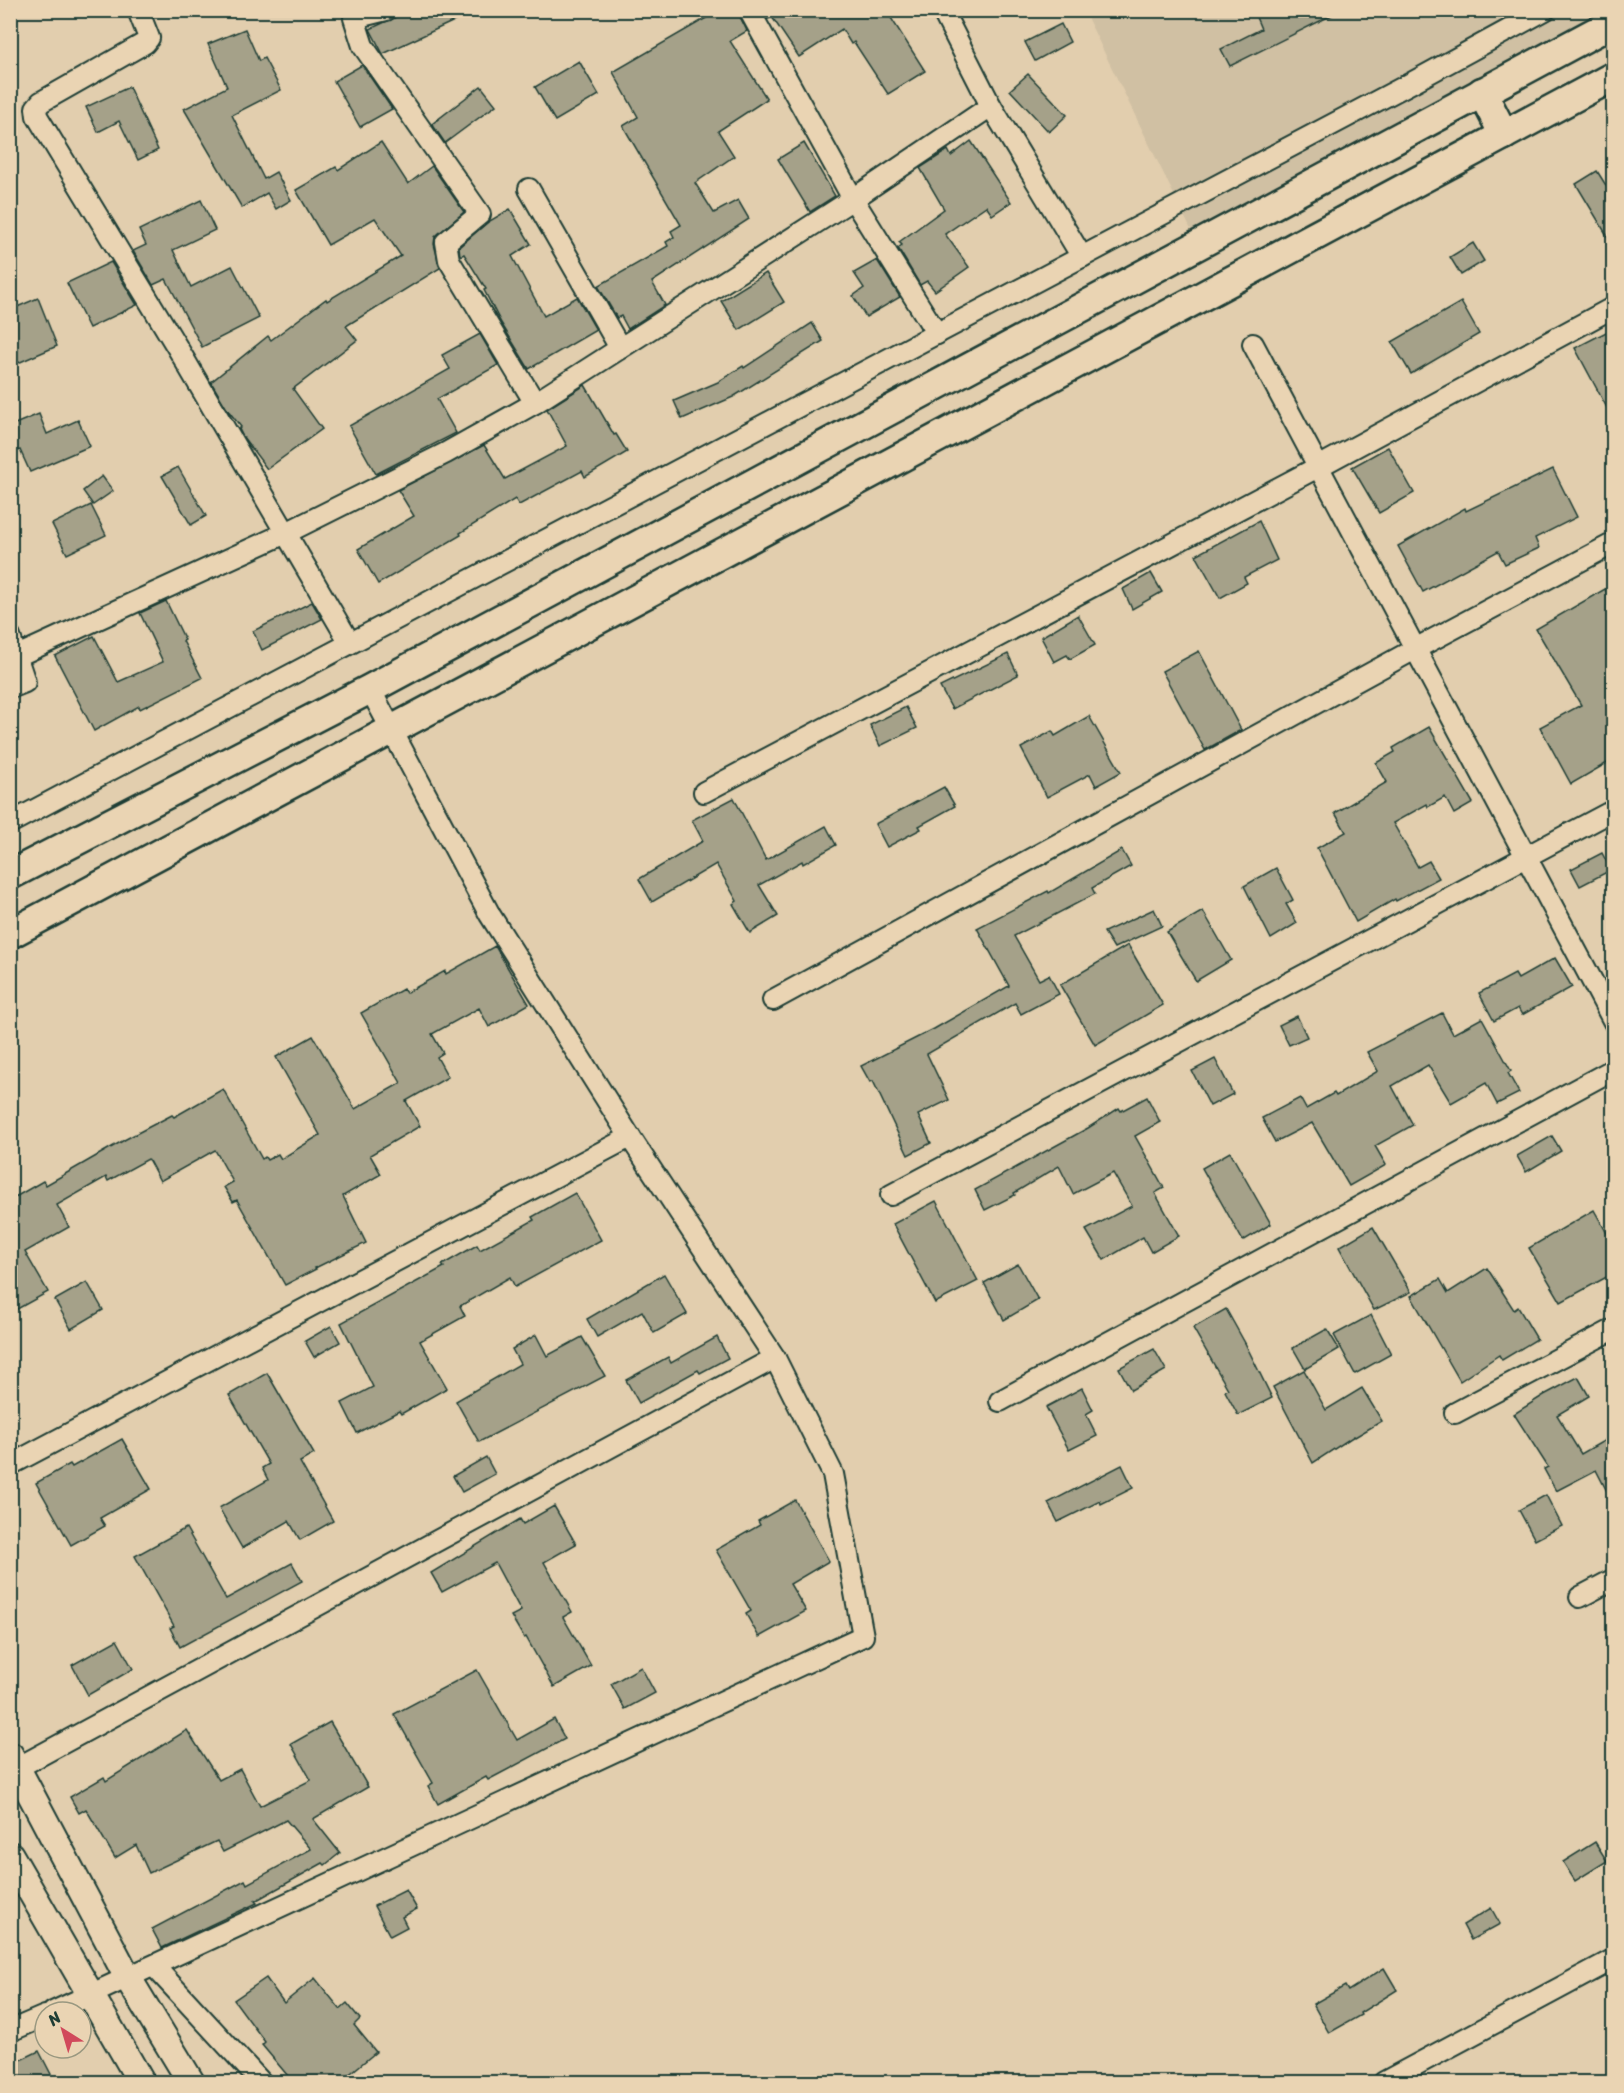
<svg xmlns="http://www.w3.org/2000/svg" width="1624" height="2093" font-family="Sriracha,sans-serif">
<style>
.built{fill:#d0c0a3}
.building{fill:#a5a189;stroke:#1f3d34;stroke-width:1.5}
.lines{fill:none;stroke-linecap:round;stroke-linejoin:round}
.minor-casing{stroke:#1f3d34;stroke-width:24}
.tertiary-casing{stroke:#1f3d34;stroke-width:30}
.secondary-casing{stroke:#1f3d34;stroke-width:33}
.minor{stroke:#ead4b3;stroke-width:20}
.tertiary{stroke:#ead4b3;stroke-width:26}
.secondary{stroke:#ead4b3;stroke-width:28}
</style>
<rect width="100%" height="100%" fill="#e2ceae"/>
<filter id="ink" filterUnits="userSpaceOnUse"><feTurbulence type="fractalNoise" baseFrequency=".0167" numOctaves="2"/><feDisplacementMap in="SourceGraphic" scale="12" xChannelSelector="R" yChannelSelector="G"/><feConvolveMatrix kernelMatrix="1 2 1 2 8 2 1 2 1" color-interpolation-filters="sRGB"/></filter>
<g filter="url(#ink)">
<path class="built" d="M1613,10L1198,244L1084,11Z"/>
<g class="building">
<path d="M411,10H478L383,54L370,29Z"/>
<path d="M720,10H737L747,31L730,41L767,99L718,131L734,156L695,183L714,213L738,200L749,219L652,282L665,305L628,329L621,316L617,318L598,286L668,246L666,242L674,237L671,231L681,225L623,126L638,117L613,72Z"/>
<path d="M763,10H886L925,71L888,94L854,42L851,44L842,29L799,57L772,17L768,19Z"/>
<path d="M1253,10H1342L1230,66L1221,49L1261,29Z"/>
<path d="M1061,24L1070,42L1035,61L1025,42Z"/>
<path d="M245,29L259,61L264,58L281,90L232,115L264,179L276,172L291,200L276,209L267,193L242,208L184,109L227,87L208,44Z"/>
<path d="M579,61L599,95L555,121L535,87Z"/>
<path d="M362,65L392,109L360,127L334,81Z"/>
<path d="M1028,74L1067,115L1049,132L1010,90Z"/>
<path d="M481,86L496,105L445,143L432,124Z"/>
<path d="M129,87L158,150L138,160L119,121L98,132L86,107Z"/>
<path d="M971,141L1011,202L992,215L986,206L945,234L969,267L935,291L927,281L920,285L898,248L902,245L899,242L944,209L920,168L948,150L951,156Z"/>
<path d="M381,142L408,184L432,166L464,212L435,237L434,244L440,268L346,326L357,340L293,389L322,429L267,469L243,437L239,429L241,427L227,409L211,382L268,336L271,340L326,299L327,301L401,256L375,218L328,245L296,190L336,167L338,170Z"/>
<path d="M804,143L835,196L810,212L778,159Z"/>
<path d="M1597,171L1614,198V247L1576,184Z"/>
<path d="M201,200L215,230L173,250L191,287L232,266L259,318L202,347L166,279L153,285L133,251L146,245L139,230Z"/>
<path d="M510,209L531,244L512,256L544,316L577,297L596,330L529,369L501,323L484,290L486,289L464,254L460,256L459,247L488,222Z"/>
<path d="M1473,243L1484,261L1461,275L1450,257Z"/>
<path d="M877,260L900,297L866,317L853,296L864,288L854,273Z"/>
<path d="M111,262L137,305L89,328L67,283Z"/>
<path d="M766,273L784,302L739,330L721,301Z"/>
<path d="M38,298L57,346L18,363L10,344V310Z"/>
<path d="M1461,302L1479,334L1411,374L1392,342Z"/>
<path d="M812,323L823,341L733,397L682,419L674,401L718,382L743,366L744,368Z"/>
<path d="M1614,328V421L1575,348Z"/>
<path d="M480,334L498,365L437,399L456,433L376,474L349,426L450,369L442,355Z"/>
<path d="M585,385L614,435L616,434L627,452L585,477L582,471L519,505L515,499L460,533L461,535L378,584L358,549L414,516L398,490L484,445L505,479L567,446L547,409Z"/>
<path d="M39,414L47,434L78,420L90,446L30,472L20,450L10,454V426Z"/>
<path d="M1388,447L1414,493L1379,513L1352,467Z"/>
<path d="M178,467L206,516L191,525L162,476Z"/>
<path d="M1553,469L1577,517L1535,538L1539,548L1505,564L1498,551L1423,592L1398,546L1465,508L1466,511Z"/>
<path d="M102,476L113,491L93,505L83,491Z"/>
<path d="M91,505L106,535L67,554L52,524Z"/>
<path d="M1259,521L1277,560L1244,577L1247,583L1220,598L1196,555Z"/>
<path d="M1151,573L1162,592L1132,609L1123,589Z"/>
<path d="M1605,589L1614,604V759L1571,784L1540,727L1581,705L1536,629Z"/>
<path d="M166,601L185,640L183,641L202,678L140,709L139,706L94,731L55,656L94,636L118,682L163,662L140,613Z"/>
<path d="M312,602L322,619L262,650L253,631Z"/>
<path d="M1078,615L1095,645L1070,659L1067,655L1054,662L1041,637Z"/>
<path d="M1199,651L1241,730L1205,750L1162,671Z"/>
<path d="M1008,654L1018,675L952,709L940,687Z"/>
<path d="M906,707L917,728L880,746L870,725Z"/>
<path d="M1089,716L1121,772L1096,786L1090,774L1047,797L1021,748L1052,731L1055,736Z"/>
<path d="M1429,727L1473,803L1454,814L1445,797L1428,807L1427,804L1393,823L1418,867L1429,861L1439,878L1396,901L1395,899L1356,922L1317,848L1346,832L1335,813L1387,782L1376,763L1395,752L1393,748Z"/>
<path d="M944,787L955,806L919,826L921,829L887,847L875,824Z"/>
<path d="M734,798L766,860L826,826L836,845L803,864L802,861L759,885L778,916L750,933L733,904L737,901L716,864L652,902L639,879L703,841L692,820Z"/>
<path d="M1122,850L1131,866L1092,888L1095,894L1014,936L1039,980L1049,975L1059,994L1021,1014L1015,1003L927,1054L949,1100L918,1115L931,1143L908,1155L873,1081L870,1082L861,1066L934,1029L1009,986L977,928L1048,891L1049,893Z"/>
<path d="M1602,853L1611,870L1580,886L1571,869Z"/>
<path d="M1276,868L1293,900L1286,904L1297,923L1271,939L1244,886Z"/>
<path d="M1154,909L1162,926L1114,948L1104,932Z"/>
<path d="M1203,911L1231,960L1196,981L1167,932Z"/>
<path d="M1128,945L1163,1005L1095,1045L1060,985Z"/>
<path d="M495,946L529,1004L489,1027L479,1008L432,1034L443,1053L437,1057L448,1077L406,1101L420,1126L370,1155L381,1174L343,1196L366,1243L315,1268L316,1269L285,1285L237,1200L233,1202L224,1187L233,1182L215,1150L160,1181L148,1159L108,1181L106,1177L57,1205L69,1227L25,1252L48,1292L10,1313V1200L43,1181L46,1185L126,1139L172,1115L174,1117L223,1089L262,1159L265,1157L267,1160L278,1154L281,1159L320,1135L276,1057L313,1036L355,1109L401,1083L361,1013L403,989L406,993L445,971L446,974Z"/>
<path d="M1555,958L1572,987L1522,1015L1518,1008L1494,1021L1479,993L1515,974L1518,979Z"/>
<path d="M1442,1013L1453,1034L1482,1018L1511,1071L1508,1073L1519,1093L1497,1104L1486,1083L1451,1103L1428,1065L1392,1086L1413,1125L1375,1146L1386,1165L1349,1186L1312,1123L1275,1142L1262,1118L1300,1098L1306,1109L1334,1093L1336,1096L1378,1071L1367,1052Z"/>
<path d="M1297,1016L1307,1037L1289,1045L1279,1025Z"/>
<path d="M1215,1059L1233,1094L1210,1106L1192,1071Z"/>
<path d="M1147,1097L1160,1122L1135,1136L1164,1188L1155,1193L1179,1236L1151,1252L1143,1237L1104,1260L1086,1230L1132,1206L1113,1173L1073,1194L1059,1166L1014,1193L1015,1195L985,1210L975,1190L1088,1128L1119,1108L1121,1111Z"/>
<path d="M1552,1136L1561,1151L1526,1172L1517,1156Z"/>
<path d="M1230,1152L1271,1224L1243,1241L1202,1168Z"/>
<path d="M575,1193L601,1240L515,1287L510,1277L460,1306L465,1316L420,1341L447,1388L401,1414L399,1411L357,1433L342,1403L373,1387L341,1323L444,1267L442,1265L477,1245L480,1250L534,1220L532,1217Z"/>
<path d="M936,1201L978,1281L935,1303L893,1224Z"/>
<path d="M1594,1210L1614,1246V1273L1561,1302L1529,1248Z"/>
<path d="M1373,1227L1411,1292L1374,1310L1339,1247Z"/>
<path d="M1018,1264L1038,1300L1004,1320L984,1283Z"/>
<path d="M1487,1268L1514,1310L1518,1307L1537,1339L1502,1360L1499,1355L1460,1381L1411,1296L1440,1279L1448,1293Z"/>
<path d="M664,1274L687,1314L654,1333L642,1311L597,1337L587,1319Z"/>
<path d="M87,1282L103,1310L71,1329L55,1300Z"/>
<path d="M1226,1309L1245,1343L1272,1398L1238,1415L1225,1391L1228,1389L1193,1328Z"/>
<path d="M1371,1315L1391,1354L1355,1374L1334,1335Z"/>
<path d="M331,1326L340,1342L314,1357L305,1341Z"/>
<path d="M1327,1329L1339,1349L1305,1369L1293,1348Z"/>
<path d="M536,1335L547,1356L582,1337L605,1376L479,1442L456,1401L520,1364L512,1349Z"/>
<path d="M717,1337L728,1358L700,1373L698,1370L639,1403L626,1380L668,1357L671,1363Z"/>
<path d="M1154,1349L1166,1370L1131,1390L1119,1368Z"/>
<path d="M1304,1370L1326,1410L1362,1388L1382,1421L1355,1437L1354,1436L1313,1463L1273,1387Z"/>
<path d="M267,1373L314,1454L300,1462L333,1521L300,1540L289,1521L242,1548L219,1508L268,1480L262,1468L269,1464L229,1395Z"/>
<path d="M1578,1377L1589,1396L1557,1415L1581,1454L1614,1435V1505L1596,1470L1556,1491L1544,1469L1548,1467L1514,1414L1544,1395Z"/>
<path d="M1082,1388L1093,1410L1086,1414L1097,1436L1069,1450L1046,1407Z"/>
<path d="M122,1439L151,1489L100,1518L105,1526L71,1545L36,1483L70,1464L72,1467Z"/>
<path d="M486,1457L495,1474L462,1492L453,1476Z"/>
<path d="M1122,1465L1133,1488L1101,1504L1100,1501L1058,1522L1048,1503Z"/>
<path d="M1546,1495L1562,1526L1535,1540L1519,1510Z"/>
<path d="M795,1500L829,1561L790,1584L806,1611L759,1637L746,1614L751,1611L716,1550L760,1525L758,1521Z"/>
<path d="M554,1506L576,1544L544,1562L572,1612L563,1617L591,1666L554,1687L526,1637L524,1638L511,1616L521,1611L495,1563L442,1592L431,1573L520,1519L523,1524Z"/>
<path d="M186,1528L226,1599L292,1563L302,1581L180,1647L170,1628L174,1626L135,1556Z"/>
<path d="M117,1640L133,1669L88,1695L72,1665Z"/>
<path d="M641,1667L655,1693L625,1709L611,1684Z"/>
<path d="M477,1670L517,1740L554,1719L565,1739L488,1780L486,1777L438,1804L428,1786L433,1783L394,1714Z"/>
<path d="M330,1722L368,1787L313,1819L340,1853L325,1865L323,1863L255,1901L257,1903L162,1948L152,1929L245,1880L247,1884L311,1849L286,1820L223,1852L217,1841L149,1873L136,1845L115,1858L86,1809L79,1813L70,1797L104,1777L106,1781L187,1730L219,1780L240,1769L260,1806L311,1780L291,1744Z"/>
<path d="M1595,1842L1607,1861L1575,1881L1563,1862Z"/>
<path d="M406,1890L417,1909L402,1917L407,1927L390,1936L374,1906Z"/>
<path d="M1491,1908L1500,1924L1471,1940L1463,1925Z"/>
<path d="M1384,1968L1397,1990L1360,2013L1361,2015L1329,2033L1313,2004L1345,1986L1348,1991Z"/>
<path d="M266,1978L284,2003L315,1978L340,2009L347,2003L360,2019L354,2025L376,2052L340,2082H293L262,2045L265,2042L234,2000Z"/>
<path d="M39,2051L55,2082H10V2065Z"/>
</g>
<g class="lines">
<defs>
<g id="minor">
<path d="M138,10L149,38L145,43L41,102L36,108L37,116L177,347L350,643"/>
<path d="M386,10L354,18L363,46L480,214L446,242L449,260L535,403"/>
<path d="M749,10L853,199L937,334"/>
<path d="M991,106L1082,257"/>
<path d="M529,189L620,348"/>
<path d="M1253,344L1614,1022"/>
<path d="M10,637L25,682L10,688"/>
<path d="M15,657L286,533L446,453L535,403L853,199L991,106L942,10"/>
<path d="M704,792L1318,467L1614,307"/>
<path d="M10,823L1411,83L1545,10"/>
<path d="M773,1000L1415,649L1614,543"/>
<path d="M891,1195L1614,810"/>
<path d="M1000,1401L1614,1069"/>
<path d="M1455,1413L1614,1329"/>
<path d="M10,1465L630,1137"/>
<path d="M1580,1597L1614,1579"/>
<path d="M17,1768L775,1358"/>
<path d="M154,1966L261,2082"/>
<path d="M53,2012L863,1636L833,1474L775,1358L630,1137L490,915L370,689"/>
<path d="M10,2031L45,2016"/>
<path d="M1384,2082L1614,1959"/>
</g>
<g id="tertiary">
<path d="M10,1755L128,1978L191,2082"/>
<path d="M10,1855L141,2082"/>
</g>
<g id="secondary">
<path d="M1482,92L1504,135"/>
<path d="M10,875L370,689L1614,22"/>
<path d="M10,934L1614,76"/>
</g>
</defs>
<use href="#minor" class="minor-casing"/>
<use href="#tertiary" class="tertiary-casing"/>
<use href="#secondary" class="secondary-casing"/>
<use href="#minor" class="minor"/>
<use href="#tertiary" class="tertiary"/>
<use href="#secondary" class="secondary"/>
</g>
</g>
<rect width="1624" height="2093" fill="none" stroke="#ead4b3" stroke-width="36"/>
<rect x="18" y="18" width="1588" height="2057" fill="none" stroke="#1f3d34" stroke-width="2" filter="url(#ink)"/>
<g transform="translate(63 2030) rotate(323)"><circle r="28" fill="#ead4b3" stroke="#999880" stroke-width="1.5"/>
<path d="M0-4.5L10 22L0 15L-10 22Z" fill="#d1495b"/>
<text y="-9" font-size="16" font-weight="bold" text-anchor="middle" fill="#1f3d34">N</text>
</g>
</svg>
